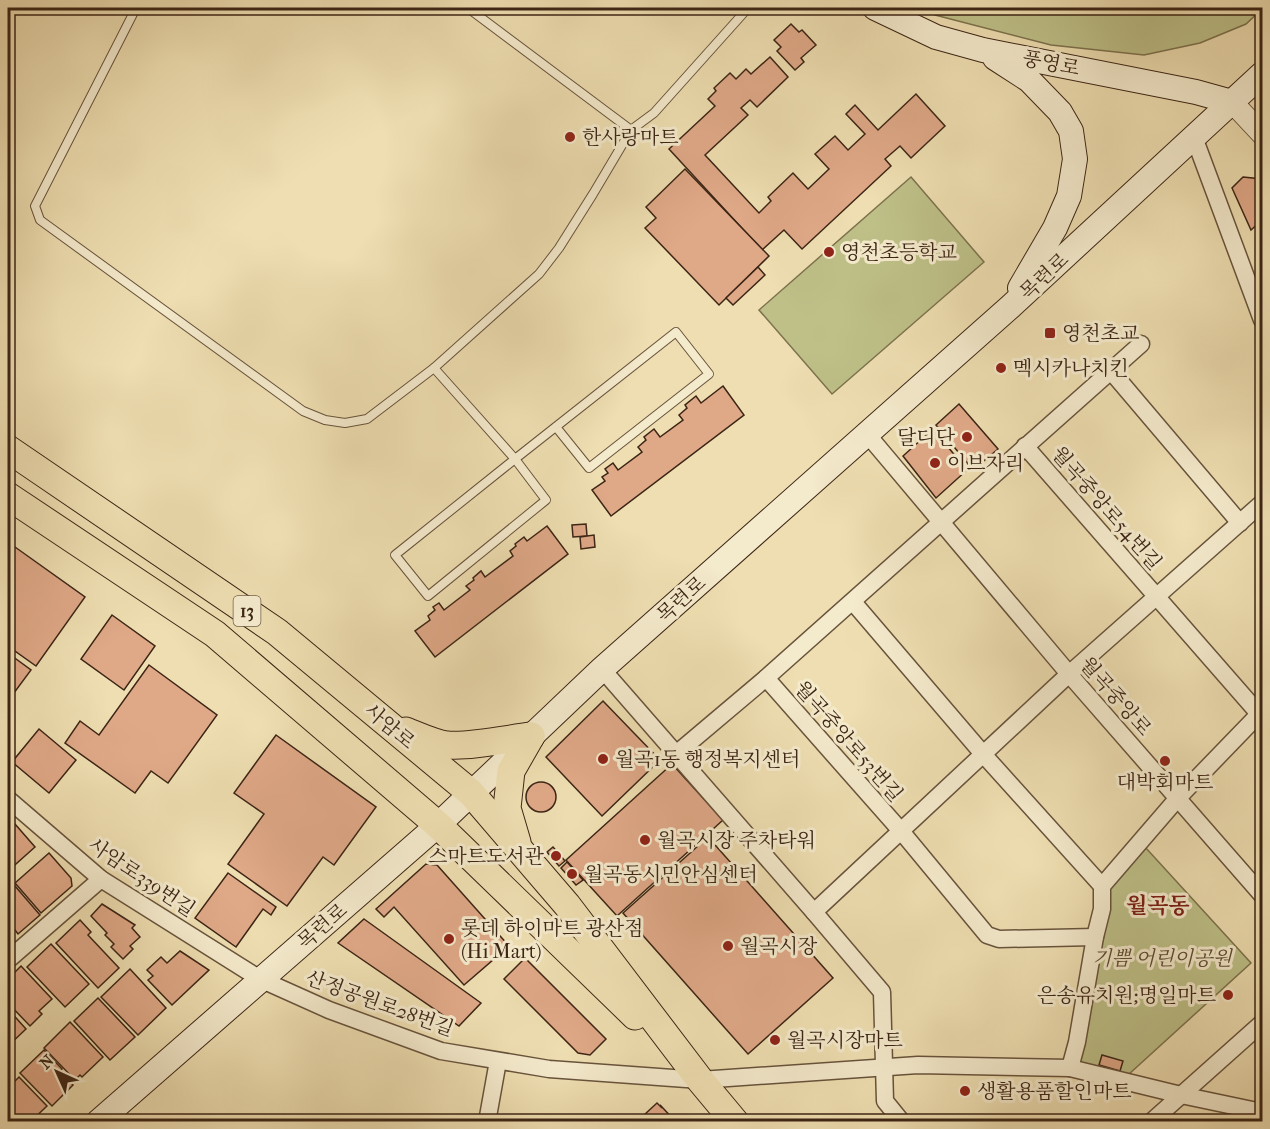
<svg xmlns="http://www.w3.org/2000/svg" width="1270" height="1129" font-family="'IM FELL French Canon','Noto Serif KR',serif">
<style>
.green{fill:#bec088;stroke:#7d724e;stroke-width:1.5}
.building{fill:#dfa887;stroke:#3c2515;stroke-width:1.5}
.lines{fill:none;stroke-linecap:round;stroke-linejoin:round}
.service-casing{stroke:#68533c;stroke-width:10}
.minor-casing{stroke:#68533c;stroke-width:19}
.tertiary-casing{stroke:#68533c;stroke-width:23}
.secondary-casing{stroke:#3c2515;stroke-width:26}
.primary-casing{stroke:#3c2515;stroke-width:29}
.service{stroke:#f4eacc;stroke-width:8}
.minor{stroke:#f4eacc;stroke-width:16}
.tertiary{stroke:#f4eacc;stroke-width:21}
.secondary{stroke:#f4eacc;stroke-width:24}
.primary{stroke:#eedeb1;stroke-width:27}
.poi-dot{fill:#8f2418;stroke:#f4eacc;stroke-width:2}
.labels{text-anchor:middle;stroke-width:6;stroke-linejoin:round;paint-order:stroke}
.shield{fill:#f4eacc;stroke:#73604c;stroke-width:1.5}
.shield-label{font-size:18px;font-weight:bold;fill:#3c2515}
.street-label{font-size:20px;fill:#3c2515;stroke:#f4eacc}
.poi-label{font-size:20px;fill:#3c2515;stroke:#f4eacc;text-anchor:start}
.park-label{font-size:20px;font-style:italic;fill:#5c4c32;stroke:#f4eacc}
.quarter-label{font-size:22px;font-weight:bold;fill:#7a1f14;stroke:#f4eacc}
</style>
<rect width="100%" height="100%" fill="#eedeb1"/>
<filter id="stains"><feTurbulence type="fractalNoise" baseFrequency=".00333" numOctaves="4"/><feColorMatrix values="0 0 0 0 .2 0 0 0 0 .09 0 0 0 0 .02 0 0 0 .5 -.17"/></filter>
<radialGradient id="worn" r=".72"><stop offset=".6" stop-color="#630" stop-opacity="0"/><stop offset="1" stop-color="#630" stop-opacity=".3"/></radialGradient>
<g class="green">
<path d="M921,8H1262V9L1246,24L1200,43L1144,55L1051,45L935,15Z"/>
<path d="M911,177L984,262L832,394L759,310Z"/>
<path d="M1145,847L1251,963L1128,1075L1079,1063L1108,887Z"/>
</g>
<g class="building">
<path d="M791,24L799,32L802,30L816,45L801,58L804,62L795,70L777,51L781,47L774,40Z"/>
<path d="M770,57L788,77L757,107L750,100L741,108L748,115L705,155L759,213L771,201L768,197L793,173L808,189L829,169L815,154L835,136L848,150L865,134L846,114L855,105L878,130L916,94L945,126L911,158L900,146L885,159L891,166L802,249L784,230L762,250L669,149L715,106L708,99L716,91L714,88L730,73L736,79L746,69L751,74Z"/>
<path d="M685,169L769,256L719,305L645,228L656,218L646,207Z"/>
<path d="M1243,177L1262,179V220L1251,230L1232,188Z"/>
<path d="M758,267L765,275L733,305L726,298Z"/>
<path d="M723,386L744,415L611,516L592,490L605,481L602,477L608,473L605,469L613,463L618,470L642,452L638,447L646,440L644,437L654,429L660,437L683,420L679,415L687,408L685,405L696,396L701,403Z"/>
<path d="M959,404L998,449L973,470L936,425Z"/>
<path d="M933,429L967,470L936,498L903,456Z"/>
<path d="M586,524L587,536L573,537L572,525Z"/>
<path d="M547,526L568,554L435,657L415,631L430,620L428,616L435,610L433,607L439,603L444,610L470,590L466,586L474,580L473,578L481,571L485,577L513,556L510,551L516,546L515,544L524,537L527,541Z"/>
<path d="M594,535L595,547L581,549L580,537Z"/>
<path d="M8,542L85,597L36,666L8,646Z"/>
<path d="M112,615L155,646L124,690L81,659Z"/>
<path d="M12,656L31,670L8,701V662Z"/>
<path d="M149,665L217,715L168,783L151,771L135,793L65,743L80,721L99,735Z"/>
<path d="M603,701L660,760L602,816L546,757Z"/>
<path d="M39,729L76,760L49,793L12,762Z"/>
<path d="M276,735L376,807L334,865L323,857L287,906L228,864L264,814L234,793Z"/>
<path d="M672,764L723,820L617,916L566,860Z"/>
<circle cx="541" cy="797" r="15"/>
<path d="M8,816L35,847L8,871Z"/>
<path d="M708,837L833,978L748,1054L623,913Z"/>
<path d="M553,847L565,861L559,866L547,852Z"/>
<path d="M49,853L71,878L72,886L41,913L15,883Z"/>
<path d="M567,862L583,880L576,885L561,868Z"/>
<path d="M426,864L437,865L509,946L464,985L394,907L384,917L376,909Z"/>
<path d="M228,873L276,907L271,915L263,909L236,947L195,918Z"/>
<path d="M15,886L40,915L18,934L12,926L8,930V893Z"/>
<path d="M102,904L135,925L132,928L140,937L130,946L133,949L123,959L111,947L114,944L105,935L107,933L91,916Z"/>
<path d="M364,919L481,1003L459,1026L338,943Z"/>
<path d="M80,920L91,932L88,935L119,968L98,988L56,943Z"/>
<path d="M51,944L89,984L65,1007L27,967Z"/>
<path d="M180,951L209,970L172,1005L148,980L153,976L147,970L161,957L167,963Z"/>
<path d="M525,958L606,1039L590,1055L578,1053L504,979Z"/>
<path d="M21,966L52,999L39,1011L42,1014L30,1026L8,1003V979Z"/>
<path d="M130,969L166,1008L138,1035L101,997Z"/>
<path d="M98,998L135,1037L110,1060L74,1021Z"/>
<path d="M8,1009L26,1029L8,1046Z"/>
<path d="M70,1022L103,1057L82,1077L80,1075L75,1080L44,1048Z"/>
<path d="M44,1050L62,1069L60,1071L73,1085L52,1106L20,1073Z"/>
<path d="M1102,1055L1123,1061L1120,1071L1099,1065Z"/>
<path d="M19,1077L47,1106L30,1122H14L8,1115V1088Z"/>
<path d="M657,1103L661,1107V1106L676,1122H645L648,1119L644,1115Z"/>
</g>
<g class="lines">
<defs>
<g id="service">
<path d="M136,8L35,206L40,220L303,411L325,420L345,423L367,419L434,368L539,274L559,248L593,194L631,130L654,113L748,8"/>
<path d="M468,8L631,130"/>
<path d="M434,368L515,459L546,500L428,596L395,555L515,459L676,332L709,374L589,468L556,427"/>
</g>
<g id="minor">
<path d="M1194,137L1262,320"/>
<path d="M1111,371L1240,523"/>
<path d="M867,434L1069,674L1262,895"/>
<path d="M1025,446L1260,715"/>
<path d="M853,602L983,754L1102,886"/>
<path d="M602,669L814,912L882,992L885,1101L902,1122"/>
<path d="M766,678L901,831L987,935L999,939L1095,937"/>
<path d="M676,754L766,678L1141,344"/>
<path d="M8,799L101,879L260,979L329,1010L441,1051L549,1069L700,1080L918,1065L1070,1068L1181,1095L1262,1112"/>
<path d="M814,912L1069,674L1262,503"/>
<path d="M8,960L101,879"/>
<path d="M1070,1068L1077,1042L1095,937L1102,909V886L1177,799L1262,711"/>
<path d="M487,1122L498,1061"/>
<path d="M1151,1122L1262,1023"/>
</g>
<path id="tertiary" d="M1232,102L1262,134"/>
<g id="secondary">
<path d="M875,8L936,37L983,50L1196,92L1232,102"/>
<path d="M995,58L1029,80L1060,112L1071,131L1075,159L1069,196L1055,228L1020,288"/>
<path d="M98,1122L438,825L602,669L1010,307L1262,74"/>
</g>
<g id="primary">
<path d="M8,449L277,632L471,793L567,905L700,1080L735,1122"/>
<path d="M8,496L215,634L438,825L635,1016"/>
<path d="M406,731C419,736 433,743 447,745C470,747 507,739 531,736"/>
<path d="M517,842L507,808L511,771L531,736"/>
</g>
</defs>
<use href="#service" class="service-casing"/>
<use href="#minor" class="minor-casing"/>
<use href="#tertiary" class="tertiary-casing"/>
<use href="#secondary" class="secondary-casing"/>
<use href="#primary" class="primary-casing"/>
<use href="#service" class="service"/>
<use href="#minor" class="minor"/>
<use href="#tertiary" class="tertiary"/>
<use href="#secondary" class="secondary"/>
<use href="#primary" class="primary"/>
</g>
<g class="poi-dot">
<circle cx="570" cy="137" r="6"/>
<circle cx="829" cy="252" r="6"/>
<rect x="1044" y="327" width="12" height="12" rx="3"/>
<circle cx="1001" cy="368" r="6"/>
<circle cx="967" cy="437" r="6"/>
<circle cx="935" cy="463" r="6"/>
<circle cx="603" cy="759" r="6"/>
<circle cx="1165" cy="761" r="6"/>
<circle cx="645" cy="840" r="6"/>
<circle cx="556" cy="856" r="6"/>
<circle cx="572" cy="874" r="6"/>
<circle cx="449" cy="939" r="6"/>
<circle cx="728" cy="946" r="6"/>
<circle cx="1228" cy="995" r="6"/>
<circle cx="775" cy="1040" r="6"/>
<circle cx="965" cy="1091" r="6"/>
</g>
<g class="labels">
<rect class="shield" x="233.5" y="596" width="27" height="30" rx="4.5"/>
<g class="shield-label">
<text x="247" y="617">13</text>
</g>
<g class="street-label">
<text transform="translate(1051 63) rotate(11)" y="7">풍영로</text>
<text transform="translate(1044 276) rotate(-43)" y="7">목련로</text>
<text transform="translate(1107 508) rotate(49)" y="7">월곡중앙로54번길</text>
<text transform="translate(681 599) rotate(-42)" y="7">목련로</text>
<text transform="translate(1116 696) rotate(49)" y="7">월곡중앙로</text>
<text transform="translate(390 726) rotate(40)" y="7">사암로</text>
<text transform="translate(849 741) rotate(49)" y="7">월곡중앙로53번길</text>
<text transform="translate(142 877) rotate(34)" y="7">사암로339번길</text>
<text transform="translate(322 926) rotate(-41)" y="7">목련로</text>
<text transform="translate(380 1003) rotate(20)" y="7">산정공원로28번길</text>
</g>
<g class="poi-label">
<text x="582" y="144">한사랑마트</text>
<text x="841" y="259">영천초등학교</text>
<text x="1062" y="340">영천초교</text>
<text x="1013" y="375">멕시카나치킨</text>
<text x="955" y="444" text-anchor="end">달디단</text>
<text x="947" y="470">이브자리</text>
<text x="615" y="766">월곡1동 행정복지센터</text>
<text x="1165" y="789" text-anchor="middle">대박회마트</text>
<text x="657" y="847">월곡시장 주차타워</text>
<text x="544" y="863" text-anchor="end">스마트도서관</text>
<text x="584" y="881">월곡동시민안심센터</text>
<text x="461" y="935">롯데 하이마트 광산점<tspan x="461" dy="23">(Hi Mart)</tspan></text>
<text x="740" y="953">월곡시장</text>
<text x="1216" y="1002" text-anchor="end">은송유치원;명일마트</text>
<text x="787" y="1047">월곡시장마트</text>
<text x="977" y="1098">생활용품할인마트</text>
</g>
<g class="park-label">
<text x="1162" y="965">기쁨 어린이공원</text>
</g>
<g class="quarter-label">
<text x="1158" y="913">월곡동</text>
</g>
</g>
<rect width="1270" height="1129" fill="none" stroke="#eedeb1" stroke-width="30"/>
<rect x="9" y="9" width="1252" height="1111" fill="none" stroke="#3c2515" stroke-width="3"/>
<rect x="15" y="15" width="1240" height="1099" fill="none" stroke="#3c2515" stroke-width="1.5"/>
<g transform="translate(57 1072) rotate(315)" stroke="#f4eacc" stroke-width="4.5" paint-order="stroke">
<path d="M0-4.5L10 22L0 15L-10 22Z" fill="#3c2515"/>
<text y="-9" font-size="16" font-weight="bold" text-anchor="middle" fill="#3c2515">N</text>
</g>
<rect width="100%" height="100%" filter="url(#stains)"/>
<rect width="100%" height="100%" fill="url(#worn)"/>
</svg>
